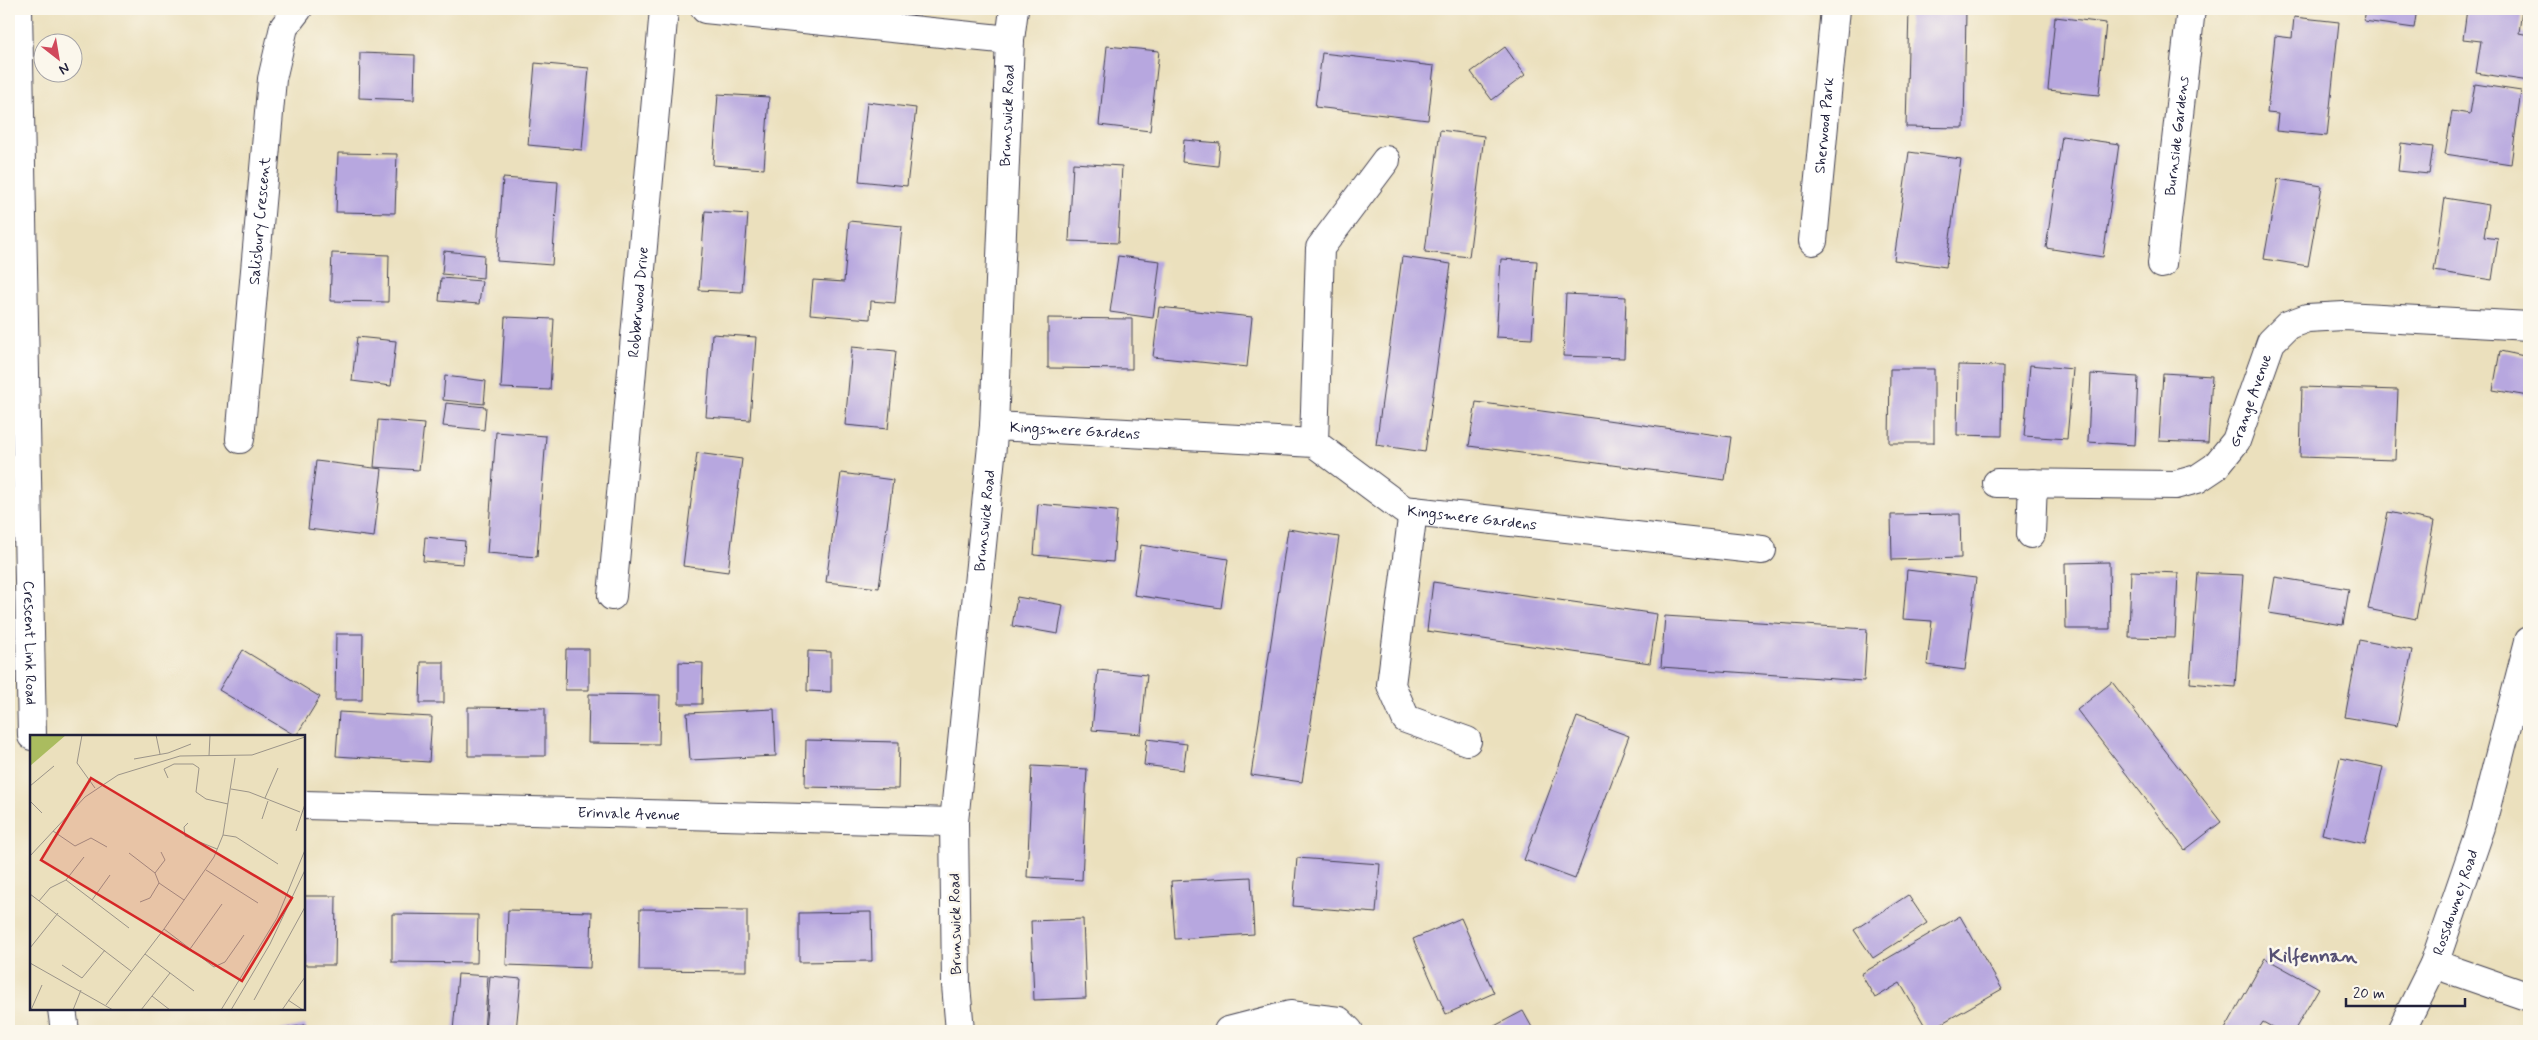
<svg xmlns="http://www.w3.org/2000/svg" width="2538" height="1040" font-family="Mynerve,sans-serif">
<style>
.building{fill:#b7a7df}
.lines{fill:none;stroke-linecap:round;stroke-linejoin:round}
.minor-casing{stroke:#403e4e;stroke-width:30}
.highway-casing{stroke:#403e4e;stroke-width:30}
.minor{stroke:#fff;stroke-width:28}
.highway{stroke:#fff;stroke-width:28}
.labels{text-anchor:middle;stroke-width:5;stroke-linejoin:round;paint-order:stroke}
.street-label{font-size:15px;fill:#22223b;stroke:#fbf7ec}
.district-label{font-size:20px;font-weight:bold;fill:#565174;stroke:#fbf7ec}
.inset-road{fill:none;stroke:#9b9489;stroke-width:1}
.view{fill:#d62828;fill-opacity:0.15;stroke:#d62828;stroke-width:2.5}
.inset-edge{fill:none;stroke:#22223b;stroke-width:2.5}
</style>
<rect width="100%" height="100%" fill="#fbf7ec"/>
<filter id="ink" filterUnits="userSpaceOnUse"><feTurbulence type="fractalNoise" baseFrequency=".02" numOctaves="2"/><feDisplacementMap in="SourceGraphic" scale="10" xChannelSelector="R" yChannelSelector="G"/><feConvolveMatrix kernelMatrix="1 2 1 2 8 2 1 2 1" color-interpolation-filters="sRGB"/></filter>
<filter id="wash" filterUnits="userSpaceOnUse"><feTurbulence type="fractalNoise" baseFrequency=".0096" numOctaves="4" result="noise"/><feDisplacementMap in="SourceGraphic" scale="20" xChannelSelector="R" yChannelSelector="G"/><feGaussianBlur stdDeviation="1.12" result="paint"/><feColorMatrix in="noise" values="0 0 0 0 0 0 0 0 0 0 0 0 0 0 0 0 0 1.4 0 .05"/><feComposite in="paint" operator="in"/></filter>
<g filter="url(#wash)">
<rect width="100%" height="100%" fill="#ebe0bd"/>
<g id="blocks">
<g class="building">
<path d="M1909,9H1966L1964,128L1906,127Z"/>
<path d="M2366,9H2417L2414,28L2364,21Z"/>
<path d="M2467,9H2522L2519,33L2529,35V81L2476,73L2481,41L2463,39Z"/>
<path d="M2055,17L2106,23L2099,95L2048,90Z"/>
<path d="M2294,17L2339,22L2327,136L2276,131L2278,114L2267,113L2275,36L2292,38Z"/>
<path d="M1107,46L1159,51L1150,131L1099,125Z"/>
<path d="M1505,47L1525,75L1492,100L1471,72Z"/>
<path d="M360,53L415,55L414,100L359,98Z"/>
<path d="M1322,53L1434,66L1428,120L1315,107Z"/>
<path d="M535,63L589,68L582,150L528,145Z"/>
<path d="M2475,84L2521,91L2511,164L2445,154L2452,111L2470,114Z"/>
<path d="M718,94L769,97L764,169L713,165Z"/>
<path d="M867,102L916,108L907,186L859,181Z"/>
<path d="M1440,130L1484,136L1469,257L1425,252Z"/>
<path d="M2062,136L2119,144L2103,257L2046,248Z"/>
<path d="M1184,140L1220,143L1218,166L1182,162Z"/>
<path d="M2401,143L2433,147L2429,174L2398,171Z"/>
<path d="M1909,152L1961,159L1946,267L1894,260Z"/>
<path d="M338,153L397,154L395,213L336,212Z"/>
<path d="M1073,163L1122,166L1118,243L1069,241Z"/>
<path d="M503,178L558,182L552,265L497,261Z"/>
<path d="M2278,179L2322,186L2308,266L2264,259Z"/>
<path d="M2445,198L2489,205L2484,237L2498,239L2492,280L2434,271Z"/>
<path d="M705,211L748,214L742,292L699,290Z"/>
<path d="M849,221L902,226L895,303L871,301L870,319L810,314L813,280L844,282Z"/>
<path d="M444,251L484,255L483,278L442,274Z"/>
<path d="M332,253L389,255L388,302L330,301Z"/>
<path d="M1118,256L1160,261L1153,318L1110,312Z"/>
<path d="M1402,257L1451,264L1425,452L1376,445Z"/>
<path d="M1501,259L1537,261L1532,339L1496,337Z"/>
<path d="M441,278L482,281L479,304L439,301Z"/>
<path d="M1566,294L1626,297L1624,358L1563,356Z"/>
<path d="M1159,307L1252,317L1247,367L1153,357Z"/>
<path d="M505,317L554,319L550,390L501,388Z"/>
<path d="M1048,318L1132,319V369L1048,368Z"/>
<path d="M712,334L756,337L750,420L706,417Z"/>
<path d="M357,337L396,341L391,386L352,381Z"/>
<path d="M852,347L896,351L888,429L845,425Z"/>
<path d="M2500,351L2529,357L2528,396L2493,390Z"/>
<path d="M1958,365L2003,366L2002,436L1957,435Z"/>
<path d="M2030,365L2073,369L2067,439L2024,436Z"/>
<path d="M1890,369H1934V443H1889Z"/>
<path d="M2163,373L2212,376L2208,443L2159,441Z"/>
<path d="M2091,374L2138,377L2135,445L2088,442Z"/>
<path d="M445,376L486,381L484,404L443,400Z"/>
<path d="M2302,387L2398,390L2395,460L2300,457Z"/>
<path d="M1476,402L1731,437L1725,480L1469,446Z"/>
<path d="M446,403L486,407L484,430L443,426Z"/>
<path d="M378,420L424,424L419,470L374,467Z"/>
<path d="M496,432L546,436L537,557L487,553Z"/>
<path d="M697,453L742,459L728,572L683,566Z"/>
<path d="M316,461L382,469L374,537L308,529Z"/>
<path d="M841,473L893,480L879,588L826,582Z"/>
<path d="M1038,504L1117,511L1113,562L1034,555Z"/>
<path d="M2388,512L2434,521L2416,619L2368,609Z"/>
<path d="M1960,514L1961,558L1892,560L1891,515Z"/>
<path d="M1288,529L1339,537L1302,782L1251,775Z"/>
<path d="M425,537L465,541L463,564L423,561Z"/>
<path d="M1141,545L1228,559L1221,608L1134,595Z"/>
<path d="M2109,562L2110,629H2066L2065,563Z"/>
<path d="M1907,570L1976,578L1965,670L1927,665L1932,621L1903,619Z"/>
<path d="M2131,571L2178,573L2175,638L2129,637Z"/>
<path d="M2198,573L2243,575L2235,687L2190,683Z"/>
<path d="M2275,577L2349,589L2343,625L2269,613Z"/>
<path d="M1433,582L1657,614L1650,663L1427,631Z"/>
<path d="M1017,597L1063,605L1058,634L1012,626Z"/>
<path d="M1665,616L1867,629L1864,681L1661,667Z"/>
<path d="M336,634H363L362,700H335Z"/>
<path d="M2359,640L2412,650L2397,726L2345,717Z"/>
<path d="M566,649H589V690H565Z"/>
<path d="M243,650L320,697L296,736L219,690Z"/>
<path d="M808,651L831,652V692L807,691Z"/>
<path d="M421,662H444V703H420Z"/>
<path d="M679,662L703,663L702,704H679Z"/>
<path d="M1098,670L1147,675L1141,734L1092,730Z"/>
<path d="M2112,682L2221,822L2185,850L2077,710Z"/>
<path d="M589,694L660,695L659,744L588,743Z"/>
<path d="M468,707L545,708V756H468Z"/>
<path d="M774,709L776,756L690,760L687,713Z"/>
<path d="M339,712L432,717L429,762L336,756Z"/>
<path d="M1577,717L1629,736L1575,879L1524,860Z"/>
<path d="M1147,739L1187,744L1183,770L1144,765Z"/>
<path d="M806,740L899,742L898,789L805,787Z"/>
<path d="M2340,758L2383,767L2365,844L2322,834Z"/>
<path d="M1032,766L1087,769L1082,880L1027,877Z"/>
<path d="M1297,858L1380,864L1376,913L1293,906Z"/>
<path d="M1251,877L1254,934L1175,939L1171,881Z"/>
<path d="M1908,895L1927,923L1873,958L1854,930Z"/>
<path d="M304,896H336L335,965H304Z"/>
<path d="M640,909L747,910V971L639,970Z"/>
<path d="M508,910L592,912L590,968L506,965Z"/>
<path d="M871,912L872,961L799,962V913Z"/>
<path d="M392,914L478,915L477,963L392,962Z"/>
<path d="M1960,916L2002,989L1928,1031L1900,983L1875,998L1861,974Z"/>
<path d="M1461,918L1494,993L1446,1014L1413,939Z"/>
<path d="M1083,919L1086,998L1034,1000L1031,921Z"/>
<path d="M2265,958L2319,988L2294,1031H2279L2263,1022L2257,1031H2224Z"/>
<path d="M458,974L488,976L484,1031H453Z"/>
<path d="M490,976L521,979L516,1031H485Z"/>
<path d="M1523,1011L1534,1031H1485Z"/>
<path d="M305,1025L307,1031H280V1030Z"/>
</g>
</g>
</g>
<g filter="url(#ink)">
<use href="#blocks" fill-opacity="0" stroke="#403e4e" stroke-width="1"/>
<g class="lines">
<defs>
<g id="minor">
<path d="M705,9L1010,40"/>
<path id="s1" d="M1813,241L1835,9"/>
<path id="s2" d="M2162,264L2191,9"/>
<path id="s3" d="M994,426L1314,443L1404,510L1762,550"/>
<path id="s4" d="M240,439L272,79L284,27L298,9"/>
<path d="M1314,443L1320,248L1386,160"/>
<path id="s5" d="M1997,483L2175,485L2197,479L2215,467L2236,441L2271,342L2288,325L2307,318L2344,316L2529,326"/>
<path d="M1413,511L1391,685L1406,719L1467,741"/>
<path d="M2031,534L2033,483"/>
<path id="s6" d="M612,596L664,9"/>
<path id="s7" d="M304,805L954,822"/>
<path d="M2434,964L2529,997"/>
<path id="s8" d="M960,1031L956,985L954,822L994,426L1010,40L1014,9"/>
<path d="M1228,1031L1290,1015L1339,1021L1349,1031"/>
<path id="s9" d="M2401,1031L2434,964L2481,827L2529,641"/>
</g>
<g id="highway">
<path id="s10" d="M18,9L32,736"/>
<path d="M62,1009L65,1031"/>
</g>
</defs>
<use href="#minor" class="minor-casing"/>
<use href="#highway" class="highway-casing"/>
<use href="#minor" class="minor"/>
<use href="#highway" class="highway"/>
</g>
</g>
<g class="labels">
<g class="street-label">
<text dy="5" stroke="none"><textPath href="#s8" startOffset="918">Brunswick Road</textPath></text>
<text dy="5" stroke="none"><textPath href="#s1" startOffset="116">Sherwood Park</textPath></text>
<text dy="5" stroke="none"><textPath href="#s2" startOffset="129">Burnside Gardens</textPath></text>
<text dy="5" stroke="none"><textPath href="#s4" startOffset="219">Salisbury Crescent</textPath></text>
<text dy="5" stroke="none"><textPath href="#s6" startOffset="295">Robberwood Drive</textPath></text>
<text dy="5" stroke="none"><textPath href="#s5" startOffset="299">Grange Avenue</textPath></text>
<text dy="5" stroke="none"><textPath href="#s3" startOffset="81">Kingsmere Gardens</textPath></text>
<text dy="5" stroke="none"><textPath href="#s3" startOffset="501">Kingsmere Gardens</textPath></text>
<text dy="5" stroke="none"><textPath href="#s8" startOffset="512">Brunswick Road</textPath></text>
<text dy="5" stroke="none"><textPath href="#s10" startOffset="634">Crescent Link Road</textPath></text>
<text dy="5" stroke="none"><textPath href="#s7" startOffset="325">Erinvale Avenue</textPath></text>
<text dy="5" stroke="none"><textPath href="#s9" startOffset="140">Rossdowney Road</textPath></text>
<text transform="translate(955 924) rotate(-91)" y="5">Brunswick Road</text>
</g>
<g class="district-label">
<text x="2313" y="962">Kilfennan</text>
</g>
</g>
<g transform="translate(30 735)">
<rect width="275" height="275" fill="#ebe0bd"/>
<path d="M0,0H36L0,31Z" fill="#aabc5f"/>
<path class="inset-road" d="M52,0L47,28L65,53M126,0L130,19M179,21L180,0M104,24L138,18L161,9M138,43L134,34L144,29H163L169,33L166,57L176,64L198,69M0,51L24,31M201,54L219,57L270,77M235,63L248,33M0,66L12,78M232,84L238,66M158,88L154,92L155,101L187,114M23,96L45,111L61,103L77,112M266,96L275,69M193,100L206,102L248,129M99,118L125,138L129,148L154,165M0,121L55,62L88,40L150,21L222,20L275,2M176,135L228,168M125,138L135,125L131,117M36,145L99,193M0,159L101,236M62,165L80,140M9,166L20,153L36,145L54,122M110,167L120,163L129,148M134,194L184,232L195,227L214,200M0,213L28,178M160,214L192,169M115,219L164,256M0,228L83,275M32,230L52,243L75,215M122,261L140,275M224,265L275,172M258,265L273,275M76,270L134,194L184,122L193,100L205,23M1,275L12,250M43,275L51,255M111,275L140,238M191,275L247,183L275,115M201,275L240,209L275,135M252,275L275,242"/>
<path class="view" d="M61,43L262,163L212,246L11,125Z"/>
<rect width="275" height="275" class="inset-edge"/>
</g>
<rect width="2538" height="1040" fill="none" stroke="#fbf7ec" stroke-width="30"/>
<g transform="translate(58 58) rotate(149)"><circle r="24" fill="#fbf7ec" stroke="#a4a2a5"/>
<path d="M0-4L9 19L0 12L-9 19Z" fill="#d1495b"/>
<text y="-8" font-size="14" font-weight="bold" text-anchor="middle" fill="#22223b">N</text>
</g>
<path d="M2346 998v8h119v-8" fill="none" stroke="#22223b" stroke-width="2.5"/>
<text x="2353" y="998" font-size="15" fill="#22223b" stroke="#fbf7ec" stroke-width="4" paint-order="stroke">20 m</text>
</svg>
